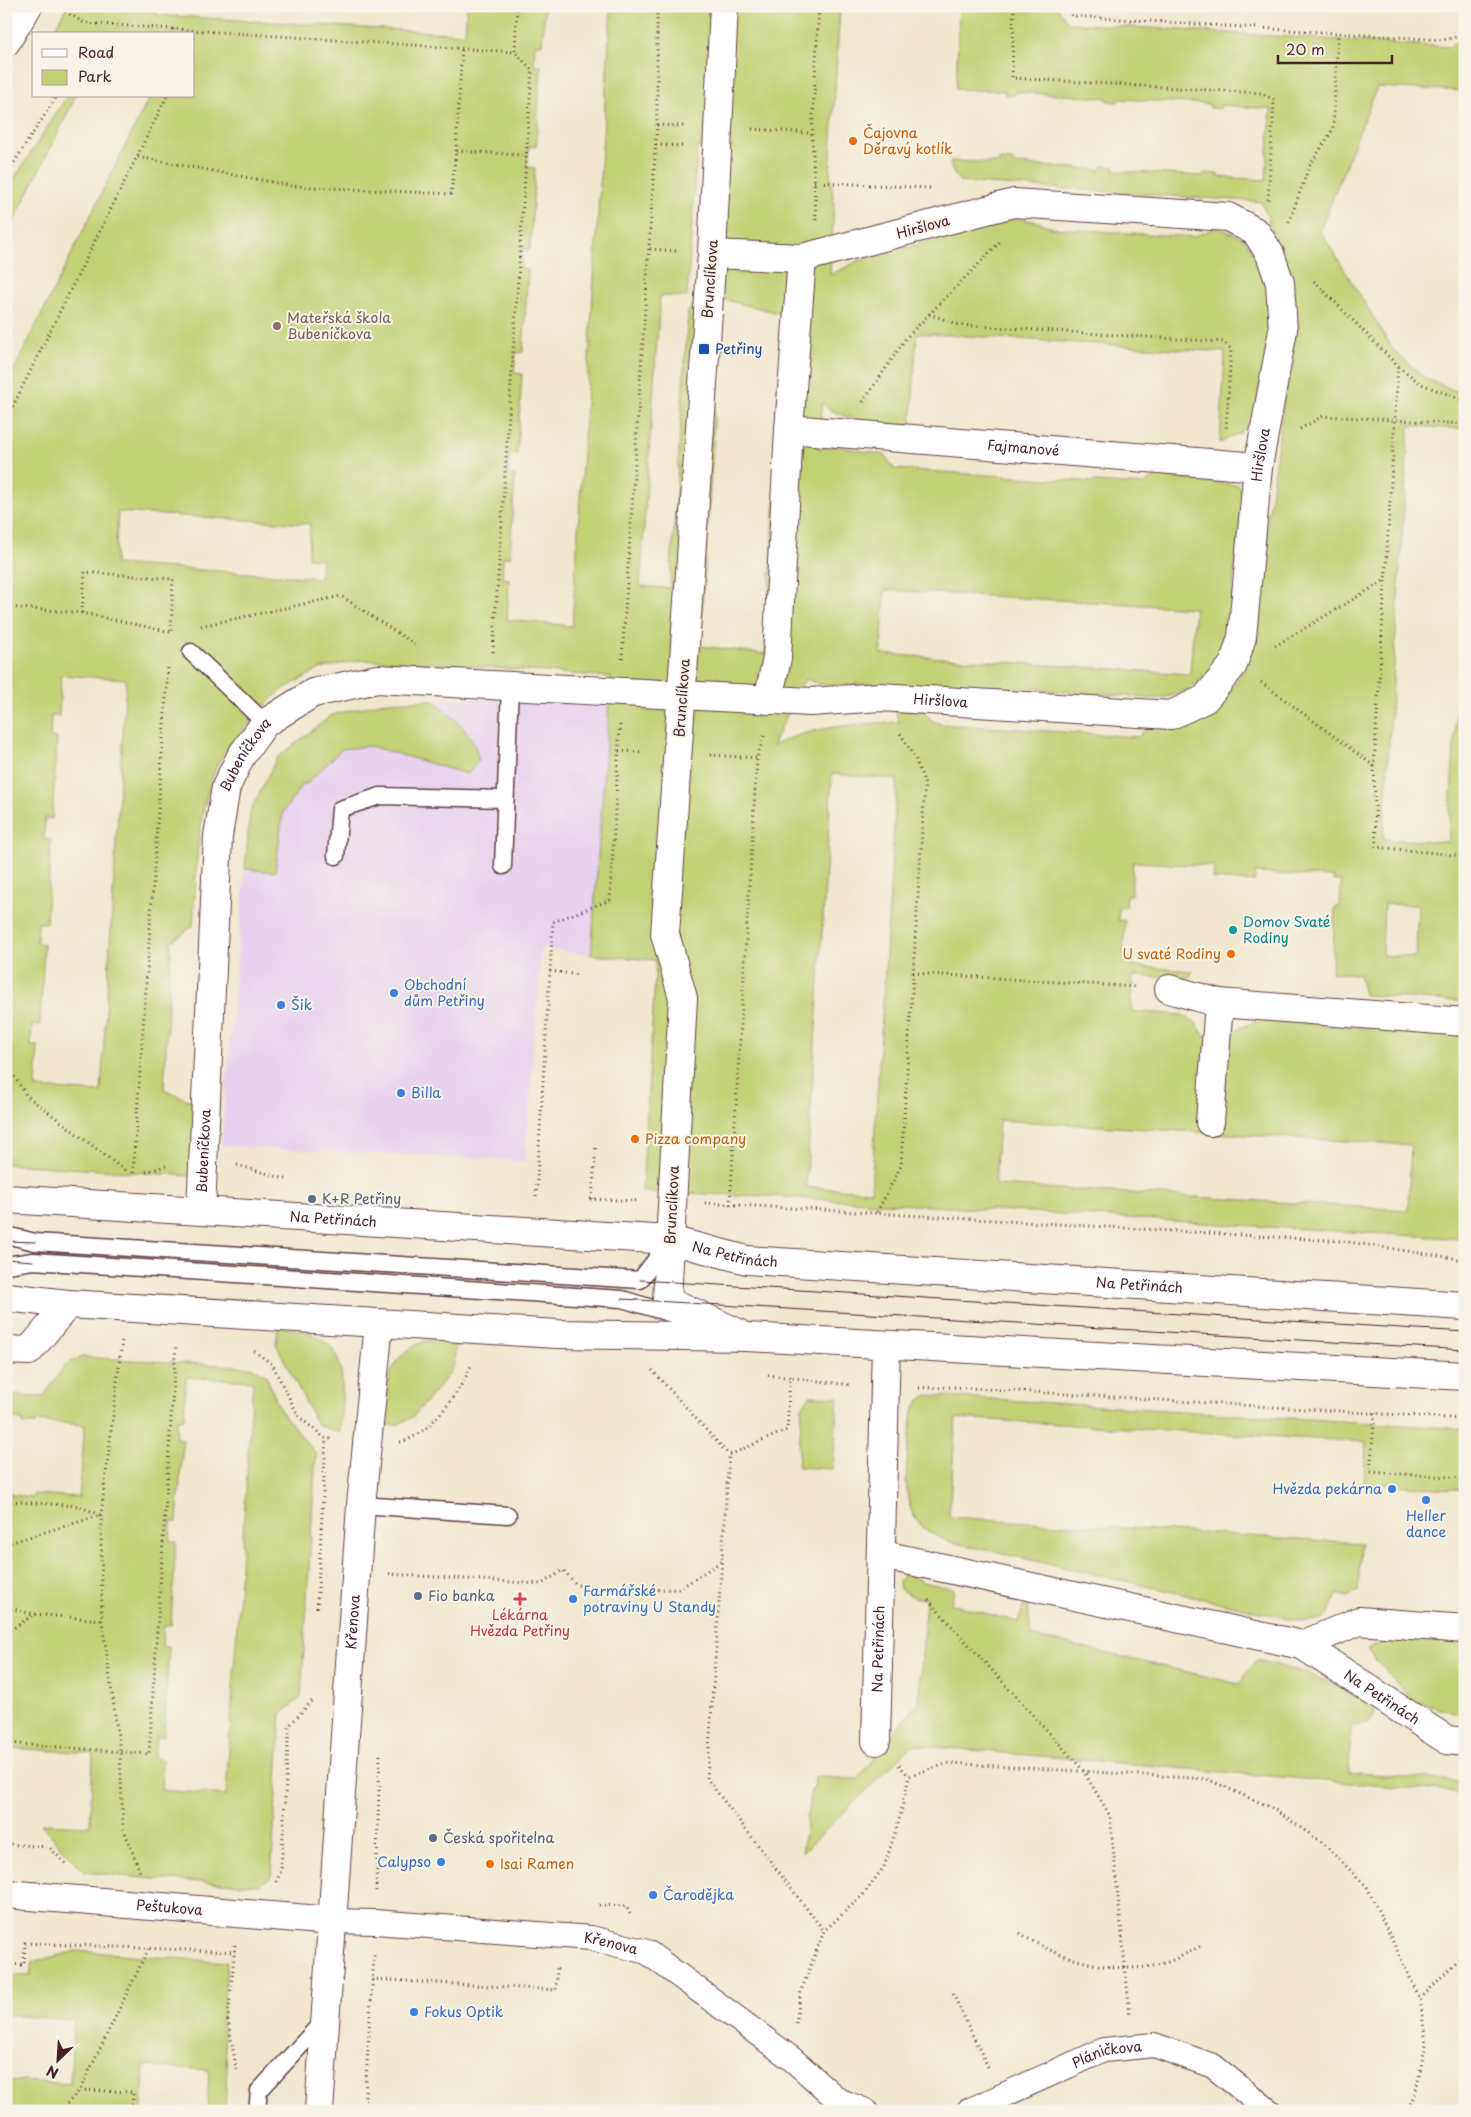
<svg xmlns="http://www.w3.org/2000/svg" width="1471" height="2117" font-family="'Playpen Sans',sans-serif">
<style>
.built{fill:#e7d2ef}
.green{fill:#c1d174;stroke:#867850;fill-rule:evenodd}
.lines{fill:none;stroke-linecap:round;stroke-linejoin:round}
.service-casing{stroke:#633d43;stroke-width:19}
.pedestrian-casing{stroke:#633d43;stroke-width:26}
.minor-casing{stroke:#633d43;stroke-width:30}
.path{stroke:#633d43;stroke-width:3;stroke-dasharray:1 4;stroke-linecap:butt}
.service{stroke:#fff;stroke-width:16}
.pedestrian{stroke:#fff;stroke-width:24}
.minor{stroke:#fff;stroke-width:28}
.tram{stroke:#4a1f2b;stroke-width:1}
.food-dot{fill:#e8710a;stroke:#f7f3e8;stroke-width:2}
.education-dot{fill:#8d6e63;stroke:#f7f3e8;stroke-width:2}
.transit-dot{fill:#1a4fb4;stroke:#f7f3e8;stroke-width:2}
.culture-dot{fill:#0f9aa8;stroke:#f7f3e8;stroke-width:2}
.shop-dot{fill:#3f7fe0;stroke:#f7f3e8;stroke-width:2}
.service-dot{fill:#5c6f8a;stroke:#f7f3e8;stroke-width:2}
.health-dot{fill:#e0444e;stroke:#f7f3e8;stroke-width:2}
.labels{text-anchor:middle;stroke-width:4;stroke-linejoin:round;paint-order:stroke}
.food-label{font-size:14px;fill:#c56008;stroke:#f7f3e8;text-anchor:start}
.street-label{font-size:14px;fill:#4a1f2b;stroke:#f7f3e8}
.education-label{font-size:14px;fill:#785e54;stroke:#f7f3e8;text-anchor:start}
.transit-label{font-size:14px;fill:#164399;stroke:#f7f3e8;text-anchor:start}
.culture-label{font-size:14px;fill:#0d838f;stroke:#f7f3e8;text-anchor:start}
.shop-label{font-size:14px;fill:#366cbe;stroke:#f7f3e8;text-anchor:start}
.service-label{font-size:14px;fill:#4e5e75;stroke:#f7f3e8;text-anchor:start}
.health-label{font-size:14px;fill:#be3a42;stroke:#f7f3e8}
</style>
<rect width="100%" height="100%" fill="#f7f3e8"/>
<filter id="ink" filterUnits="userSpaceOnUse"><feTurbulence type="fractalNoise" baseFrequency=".02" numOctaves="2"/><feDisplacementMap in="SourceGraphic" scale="10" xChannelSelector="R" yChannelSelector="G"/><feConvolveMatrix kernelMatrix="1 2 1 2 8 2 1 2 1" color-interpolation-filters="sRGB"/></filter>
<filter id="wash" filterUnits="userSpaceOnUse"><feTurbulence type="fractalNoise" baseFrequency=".0096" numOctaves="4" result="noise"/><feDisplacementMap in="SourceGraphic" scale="20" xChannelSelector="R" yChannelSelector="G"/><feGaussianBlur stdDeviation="1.12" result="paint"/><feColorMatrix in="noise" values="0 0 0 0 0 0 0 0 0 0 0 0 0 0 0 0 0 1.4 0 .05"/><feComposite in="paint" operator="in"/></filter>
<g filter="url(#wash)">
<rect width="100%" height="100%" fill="#f0e7ce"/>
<path class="built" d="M505,697L609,702L591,955L541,948L525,1161L221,1146L250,812L384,702Z"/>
<g class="green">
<path d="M68,6H156V15L465,34L467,6H545L542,44H535L534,65L541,66L536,147L529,146L527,167L535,168L530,249H522L521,269L528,270L523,352L516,353L514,373L522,374L517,455L509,454L508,475L515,476L510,557H503L502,578L509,579L507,620L572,626L611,8L596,6H840L830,171L834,203L830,275L858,261L1015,218L1039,222L1052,228L1193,237L1218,227L1245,239L1268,277L1275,306L1255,416L1240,433L1220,443L1225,352L917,333L911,427C886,423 839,422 822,403L819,449L835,446L885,455L894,469L1143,485L1159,475L1237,485L1244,494L1226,646C1207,686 1173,706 1128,696L1026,689L855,684L828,686L805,679L772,746C812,726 855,724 899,722L895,709L923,710L931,720L941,724L1138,737L1151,725L1187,721L1210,712L1233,688L1247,658L1258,595L1294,323L1288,276L1262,202L960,182L952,171L950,161L999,163V160L1013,161V164L1101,170L1102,166L1115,167L1116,171L1203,176L1204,173L1218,174V177L1266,180L1271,109L1221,105L1220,109L1210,108L1209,104L1119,99L1118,102L1108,101L1107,98L1016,92L1015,95H1005V91L956,89L959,10L937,8V6H1056L1069,23L1449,47L1465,34V91L1377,87L1320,230L1394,351L1425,378L1465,395V429L1409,426L1383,839L1448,842L1465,578V1002L1364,995L1359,974L1332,973L1335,907H1340L1341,881H1333V877L1255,873L1254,882L1213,879L1214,866L1133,862L1131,895L1127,894L1126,907H1119L1118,920L1125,921L1123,957L1132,958L1131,966L1192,971L1190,977L1186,979L1133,976L1131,1011L1183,1015L1195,1022L1203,1034L1226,1046L1237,1029L1263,1019L1465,1036V1239L769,1196L642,1192L656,960L591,955L611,677L416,662L359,660L320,669L285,688L272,698L222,755C195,808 197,868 193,926L171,942L164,1089L197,1104L193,1176L6,1164V386L150,96H194V34H55L56,26ZM697,147L710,149L700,293L688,312L670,588L640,586L660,296L687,297ZM722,299L787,315L765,654L700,646ZM118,512L310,524L308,558L322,559L320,578L115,564ZM885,590L1195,608L1190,674L881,654ZM61,675L126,679L101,1092L36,1088L38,1046H31L32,1025H40L44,944L37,943L38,923H46L51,840L44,839L45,818L52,819L57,738L50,737L51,716H59ZM832,774L897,779L871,1191L806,1187ZM1384,904L1418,905L1416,957L1382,955ZM999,1120L1411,1145L1408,1210L995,1185Z"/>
<path d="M67,96H76L6,237V192Z"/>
<path d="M433,700C453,717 475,734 479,761L467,774L370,746L342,749L308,783L303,784L283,812L275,872L245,869L250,812L277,758L332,715L384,702Z"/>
<path d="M278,1327C351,1333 344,1373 340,1431H331L317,1424L276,1344Z"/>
<path d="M456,1338L454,1364L447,1377L413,1417L397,1425H384C386,1388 385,1353 429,1340C437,1338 447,1339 456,1338Z"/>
<path d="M82,1357L251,1367L266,1375L280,1410L316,1454L301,1697L281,1714L271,1877L259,1885L153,1879L84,1872L41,1824L90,1826L93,1753L6,1748V1492H11V1495L33,1497L34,1494L79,1497L85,1425L37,1421L36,1424H23V1420L6,1419V1395L43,1397L66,1364ZM186,1377L253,1381L226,1795L161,1790L162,1760L154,1758L156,1737H164L169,1646H162L164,1625H171L176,1542L170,1541L171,1522H177L183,1439L176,1438L177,1419H184Z"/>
<path d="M927,1395L1465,1429V1490L1364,1483L1366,1442L956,1418L949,1517L1361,1543L1358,1592L1347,1597L1337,1594C1329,1616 1326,1624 1301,1621L947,1541C936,1536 926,1532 918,1522C897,1497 910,1441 913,1411L919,1401Z"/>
<path d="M810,1396L838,1397L833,1469L798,1467L802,1407Z"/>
<path d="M905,1572L923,1582L954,1589L951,1604L1018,1622L1024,1605L1028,1606L1031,1636L1239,1684L1257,1660C1299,1670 1342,1682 1375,1711L1374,1716L1368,1723L1351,1725L1349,1772L1465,1782V1793L913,1745L802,1853L811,1790L814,1789L815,1777L858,1779L919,1701L926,1598H915L900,1589L899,1582Z"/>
<path d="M1406,1631L1449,1635L1465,1646V1715L1412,1700L1367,1650Z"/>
<path d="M76,1951L227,1962L222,2022L227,2067L225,2111H207L209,2070L144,2066L142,2111H6V2080L70,2084L74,2020L6,2015V1975L30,1976L32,1962Z"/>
</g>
</g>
<g filter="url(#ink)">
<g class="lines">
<defs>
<g id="service">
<path d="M191,652L265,723"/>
<path d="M336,856L340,809L380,796L505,799"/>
<path d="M503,866L510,686"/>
<path d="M6,1235L35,1242L640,1280L669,1242"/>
<path d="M6,1265L33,1261L622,1299L679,1316"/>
<path d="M361,1505L508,1515"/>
<path d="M257,2111L259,2091L325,2019"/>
</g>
<g id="pedestrian">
<path id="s1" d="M332,1921L375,1922L591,1938L647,1952L792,2059L838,2100L866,2111"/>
<path id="s2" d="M968,2111L1104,2050L1154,2045L1213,2066L1269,2111"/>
</g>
<g id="minor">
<path d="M724,6L712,254L665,934L683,998L667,1300L738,1333"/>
<path d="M6,42L28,6"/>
<path id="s3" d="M789,429L1258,467"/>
<path d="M768,700L777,658L789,429L802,258"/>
<path d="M1169,989L1219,1003L1465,1022"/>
<path d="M1210,1122L1219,1003"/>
<path id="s4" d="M6,1199L670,1240L747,1260L1465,1306"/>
<path id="s5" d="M201,1210L218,836L226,787L241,756L265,723L313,693L377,679L811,702L880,697L1171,715L1205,699L1233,665L1242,637L1258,467L1283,330L1280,283L1270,254L1256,232L1228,217L1014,203L802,258L712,254"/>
<path d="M6,1297L68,1304L557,1334L746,1337L1465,1376"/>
<path d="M6,1350L29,1351L68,1304"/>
<path id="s6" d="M883,1555L1302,1645L1447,1740L1465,1742"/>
<path d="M1302,1645L1359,1621L1465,1629"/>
<path id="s7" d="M876,1741L886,1345"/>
<path id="s8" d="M6,1894L332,1921"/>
<path id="s9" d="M319,2111L361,1505L379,1323"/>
</g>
</defs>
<use href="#service" class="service-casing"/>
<use href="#pedestrian" class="pedestrian-casing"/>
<use href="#minor" class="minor-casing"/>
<g class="path">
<path d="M1014,6L1012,78L1261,93L1274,100L1268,201"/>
<path d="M1066,6L1072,16L1443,40L1465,35"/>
<path d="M61,9L84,23L515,52"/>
<path d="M173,29L174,34"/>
<path d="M657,125L684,126"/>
<path d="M752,129L812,133"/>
<path d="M656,145L683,146V148"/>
<path d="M456,151L462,47"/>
<path d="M138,157L293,186L451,194L456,151L526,155"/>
<path d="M6,175L57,96"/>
<path d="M814,182L930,188"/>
<path d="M816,220L812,133L819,6"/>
<path d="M1289,222L1309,167L1333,129L1338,33"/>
<path d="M650,249L676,251V254"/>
<path d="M1314,281L1398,366L1421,384L1465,401"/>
<path d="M929,314L960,325L1224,342L1231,349L1226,431"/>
<path d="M863,402L906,338L1000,242"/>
<path d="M6,420L167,96"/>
<path d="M1300,429L1323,416L1465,424"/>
<path d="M6,607L82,613L171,632"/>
<path d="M82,613L85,572L173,579L171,632"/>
<path d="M201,626L341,596L417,646"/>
<path d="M1275,646L1385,580"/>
<path d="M493,652L532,70L515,52L517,6"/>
<path d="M622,659L657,125V6"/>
<path d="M1261,682L1374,766L1398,366"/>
<path d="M619,751L643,752"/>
<path d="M710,755L757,758"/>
<path d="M1374,766L1376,847L1465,856"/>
<path d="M550,971L579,975"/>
<path d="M913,973L1137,987"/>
<path d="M6,1064L27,1096L127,1172"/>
<path d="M237,1165L289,1180"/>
<path d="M146,1172L169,1165"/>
<path d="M133,1173L168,668"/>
<path d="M536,1196L553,922L610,900L620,724"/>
<path d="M590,1199L638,1201"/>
<path d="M592,1199L596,1145"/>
<path d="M705,1203L1342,1241L1465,1260"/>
<path d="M730,1205L757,758L765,733"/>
<path d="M877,1212L901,1166L925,784L915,758L900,733"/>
<path d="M122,1341L101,1515L102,1620L120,1751L123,1827L140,1872"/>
<path d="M254,1351L272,1364L299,1417L326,1439H333"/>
<path d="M652,1370L729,1455"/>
<path d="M768,1375L851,1385"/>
<path d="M790,1376L787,1430L729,1455L707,1779L824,1931"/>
<path d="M919,1388L954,1387L1465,1419"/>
<path d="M1375,1413L1370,1472L1465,1478"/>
<path d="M400,1442C428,1437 463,1389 472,1363"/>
<path d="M6,1501L78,1506L101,1515"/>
<path d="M6,1544L101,1515"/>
<path d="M389,1574L542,1584L563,1570L577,1585L635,1590L679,1589L722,1561"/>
<path d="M928,1600L1083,1770L1110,1816L1130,2015"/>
<path d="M6,1607L33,1614L102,1620"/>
<path d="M317,1608L326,1439"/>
<path d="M6,1633L33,1615"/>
<path d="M6,1743L149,1754L176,1344"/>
<path d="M899,1765L909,1776"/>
<path d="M6,1844L49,1847L66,1864"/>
<path d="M276,1882L281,1871L289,1726L312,1701"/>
<path d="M376,1891L380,1754"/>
<path d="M599,1905L626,1906L630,1914"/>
<path d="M1020,1933C1057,1959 1116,1976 1161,1964C1175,1961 1190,1951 1203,1945"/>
<path d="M235,1945L228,2020L237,2073"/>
<path d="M6,1964L24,1965L25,1943L235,1952"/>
<path d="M372,1979L556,1990L557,1968"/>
<path d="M953,1994L988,2067"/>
<path d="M1420,1999L1465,1953"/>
<path d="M796,2023L801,1991L824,1931L863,1895L884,1867L900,1817L909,1776L949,1763L1207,1779L1272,1808L1323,1843L1367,1887L1420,1999L1426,2044L1415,2094L1407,2111"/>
<path d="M80,2090L133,2092L132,2111"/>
<path d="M60,2111L80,2090L149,1948"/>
<path d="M364,2111L374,1954"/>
</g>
<use href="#service" class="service"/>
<use href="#pedestrian" class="pedestrian"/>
<use href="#minor" class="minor"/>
<g class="tram">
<path d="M6,1241L35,1242"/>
<path d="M6,1259L33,1261"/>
<path d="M640,1280L1465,1332"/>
<path d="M622,1299L1465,1350"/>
</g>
</g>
</g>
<g class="food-dot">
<circle cx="853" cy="141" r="5"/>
<circle cx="1231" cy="954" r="5"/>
<circle cx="635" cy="1139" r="5"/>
<circle cx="490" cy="1864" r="5"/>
</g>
<circle class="education-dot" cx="277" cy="326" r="5"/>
<rect class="transit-dot" x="698" y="343" width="12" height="12" rx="2.5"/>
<circle class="culture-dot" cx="1233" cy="930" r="5"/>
<g class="shop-dot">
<circle cx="394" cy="993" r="5"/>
<circle cx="281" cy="1005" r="5"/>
<circle cx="401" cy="1093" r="5"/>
<circle cx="1392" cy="1489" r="5"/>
<circle cx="1426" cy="1500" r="5"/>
<circle cx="573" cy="1599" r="5"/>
<circle cx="441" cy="1862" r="5"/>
<circle cx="653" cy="1895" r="5"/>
<circle cx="414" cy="2012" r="5"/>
</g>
<g class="service-dot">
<circle cx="312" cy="1199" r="5"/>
<circle cx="418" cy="1596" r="5"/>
<circle cx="433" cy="1838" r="5"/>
</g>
<path class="health-dot" d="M517.5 1591.5h5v5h5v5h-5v5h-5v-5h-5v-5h5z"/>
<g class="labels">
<g class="food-label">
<text x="863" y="138">Čajovna<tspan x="863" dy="16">Děravý kotlík</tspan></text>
<text x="1221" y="959" text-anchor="end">U svaté Rodiny</text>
<text x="645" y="1144">Pizza company</text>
<text x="500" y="1869">Isai Ramen</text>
</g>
<g class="street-label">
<text transform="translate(923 227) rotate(-15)" y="5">Hiršlova</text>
<text transform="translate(710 279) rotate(-86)" y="5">Brunclíkova</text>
<text dy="5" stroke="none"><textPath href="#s3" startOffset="235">Fajmanové</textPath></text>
<text dy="5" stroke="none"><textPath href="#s5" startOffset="1711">Hiršlova</textPath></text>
<text transform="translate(682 698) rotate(-86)" y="5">Brunclíkova</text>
<text dy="5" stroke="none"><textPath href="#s5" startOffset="1186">Hiršlova</textPath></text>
<text dy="5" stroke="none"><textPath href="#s5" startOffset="462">Bubeníčkova</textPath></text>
<text dy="5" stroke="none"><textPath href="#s5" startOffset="59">Bubeníčkova</textPath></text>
<text transform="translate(672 1205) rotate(-87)" y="5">Brunclíkova</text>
<text dy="5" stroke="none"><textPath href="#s4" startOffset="328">Na Petřinách</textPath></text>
<text dy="5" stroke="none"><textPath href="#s4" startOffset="732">Na Petřinách</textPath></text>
<text dy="5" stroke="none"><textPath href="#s4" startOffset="1138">Na Petřinách</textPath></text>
<text dy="5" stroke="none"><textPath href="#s9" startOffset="490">Křenova</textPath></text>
<text dy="5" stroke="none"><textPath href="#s7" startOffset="92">Na Petřinách</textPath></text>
<text dy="5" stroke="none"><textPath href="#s6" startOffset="524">Na Petřinách</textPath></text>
<text dy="5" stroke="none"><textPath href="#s8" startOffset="164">Peštukova</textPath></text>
<text dy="5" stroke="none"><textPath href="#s1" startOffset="280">Křenova</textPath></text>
<text dy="5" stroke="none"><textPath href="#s2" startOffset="151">Pláničkova</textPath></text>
</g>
<g class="education-label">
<text x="287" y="323">Mateřská škola<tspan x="287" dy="16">Bubeníčkova</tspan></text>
</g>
<g class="transit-label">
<text x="715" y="354">Petřiny</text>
</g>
<g class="culture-label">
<text x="1243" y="927">Domov Svaté<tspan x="1243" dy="16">Rodiny</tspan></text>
</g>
<g class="shop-label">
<text x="404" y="990">Obchodní<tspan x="404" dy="16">dům Petřiny</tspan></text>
<text x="291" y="1010">Šik</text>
<text x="411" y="1098">Billa</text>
<text x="1382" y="1494" text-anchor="end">Hvězda pekárna</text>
<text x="1426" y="1521" text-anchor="middle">Heller<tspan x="1426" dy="16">dance</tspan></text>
<text x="583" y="1596">Farmářské<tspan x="583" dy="16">potraviny U Standy</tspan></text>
<text x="431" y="1867" text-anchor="end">Calypso</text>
<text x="663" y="1900">Čarodějka</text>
<text x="424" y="2017">Fokus Optik</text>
</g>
<g class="service-label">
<text x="322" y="1204">K+R Petřiny</text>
<text x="428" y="1601">Fio banka</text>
<text x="443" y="1843">Česká spořitelna</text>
</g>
<g class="health-label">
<text x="520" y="1620">Lékárna<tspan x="520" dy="16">Hvězda Petřiny</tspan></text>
</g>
</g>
<rect width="1471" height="2117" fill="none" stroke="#f7f3e8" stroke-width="25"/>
<rect x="32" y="32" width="162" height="65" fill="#f7f3e8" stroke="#b29e9c"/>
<rect x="42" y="49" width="25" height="8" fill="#ffffff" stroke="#b29e9c"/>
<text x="78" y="58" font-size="15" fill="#4a1f2b">Road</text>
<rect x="42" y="70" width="25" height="15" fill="#c1d174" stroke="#b29e9c"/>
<text x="78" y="82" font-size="15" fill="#4a1f2b">Park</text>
<g transform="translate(58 2060) rotate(205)" stroke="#f7f3e8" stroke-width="4" paint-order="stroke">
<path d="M0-4L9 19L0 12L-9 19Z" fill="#4a1f2b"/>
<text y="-8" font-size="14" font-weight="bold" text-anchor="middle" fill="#4a1f2b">N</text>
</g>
<path d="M1278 55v8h114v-8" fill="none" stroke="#4a1f2b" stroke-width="2.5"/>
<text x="1286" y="55" font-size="15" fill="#4a1f2b" stroke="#f7f3e8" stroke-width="4" paint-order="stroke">20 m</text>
</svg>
